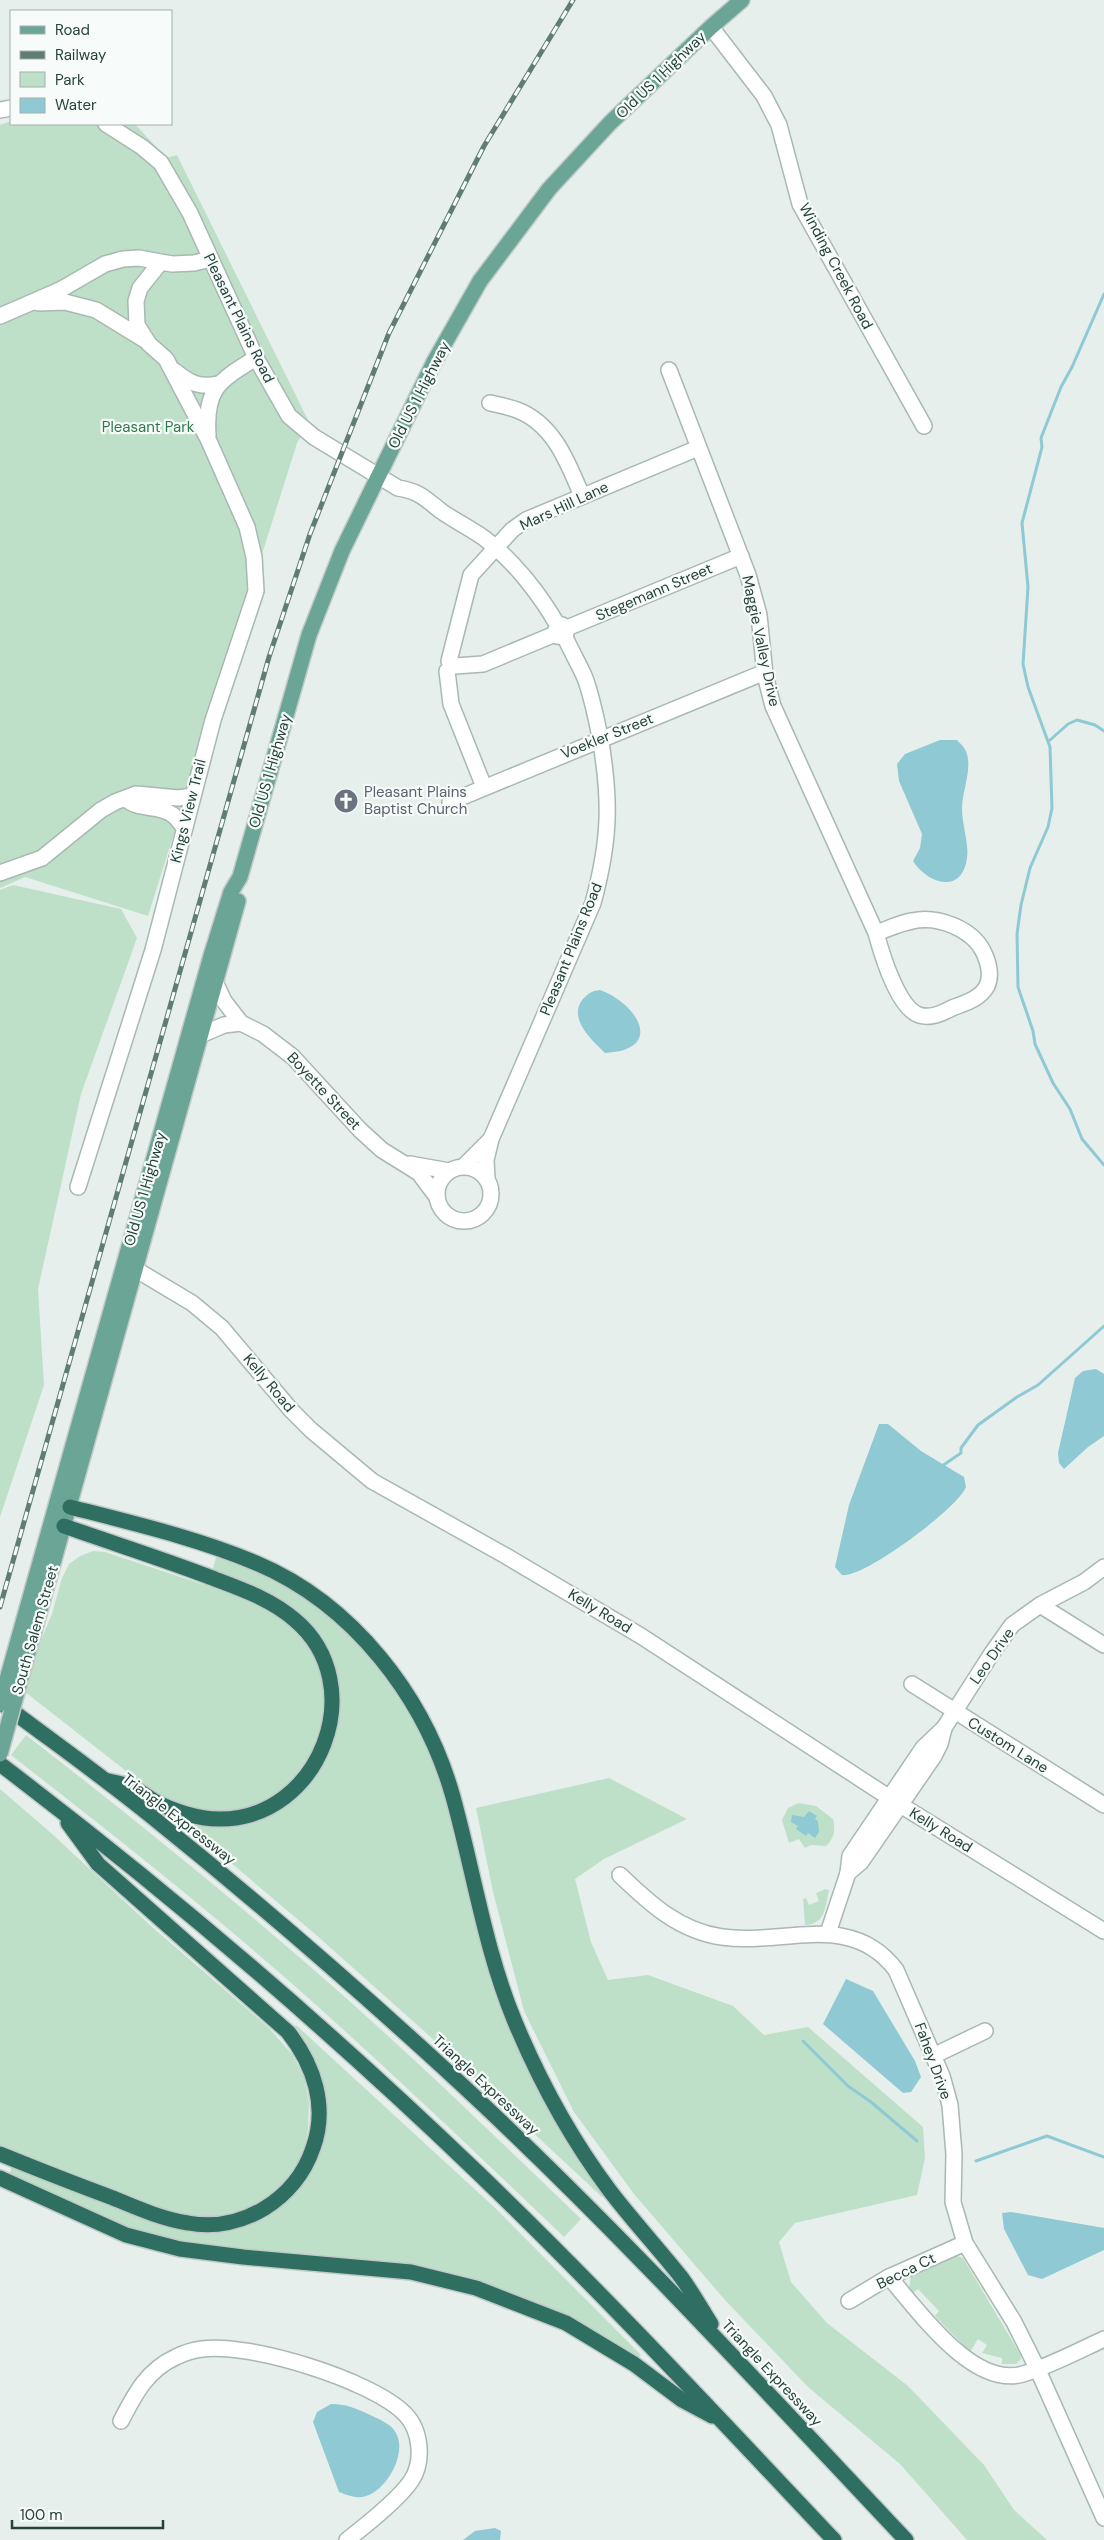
<svg xmlns="http://www.w3.org/2000/svg" width="1104" height="2540" font-family="'DM Sans',sans-serif">
<style>
.green{fill:#bfe0c8}
.water{fill:#8ec9d4}
.lines{fill:none;stroke-linecap:round;stroke-linejoin:round}
.stream{stroke:#8ec9d4;stroke-width:3}
.minor-casing{stroke:#a8b8b2;stroke-width:18}
.major-casing{stroke:#c2cac8;stroke-width:18}
.highway-casing{stroke:#c2cac8;stroke-width:18}
.minor{stroke:#fff;stroke-width:15}
.major{stroke:#6aa596;stroke-width:15}
.highway{stroke:#2f6f62;stroke-width:15}
.rail-casing{stroke:#5f7d75;stroke-width:5}
.rail{stroke:#f7fbf9;stroke-width:3;stroke-dasharray:9;stroke-linecap:butt}
.major-bridge-casing{stroke:#c2cac8;stroke-width:18;stroke-linecap:butt}
.major-bridge{stroke:#6aa596;stroke-width:15}
.labels{text-anchor:middle;stroke-width:4.5;stroke-linejoin:round;paint-order:stroke}
.street-label{font-size:15px;fill:#24423a;stroke:#f7fbf9}
.park-label{font-size:15px;fill:#2d7a4b;stroke:#f7fbf9}
.worship-label{font-size:15px;fill:#5b616d;stroke:#f7fbf9;text-anchor:start}
</style>
<rect width="100%" height="100%" fill="#e6efeb"/>
<g class="green">
<path d="M11,121V124H135L166,158L177,155L309,422L297,443L148,916L25,877L0,888V125Z"/>
<path d="M13,885L121,909L137,938L81,1094L38,1289L44,1385L0,1517V890Z"/>
<path d="M93,1551L105,1552L253,1601C305,1624 339,1673 321,1731C316,1750 313,1758 299,1773C285,1789 271,1801 251,1808C234,1813 215,1816 199,1811C186,1808 171,1803 159,1797C146,1790 133,1776 121,1767C89,1742 57,1717 25,1692L37,1649L52,1614L62,1578L69,1564L80,1556Z"/>
<path d="M217,1554L273,1578L304,1596L359,1642L408,1705L441,1778L494,1979L605,2195L602,2197L424,2031L315,1934L192,1830L197,1823C212,1825 227,1826 242,1823C292,1813 338,1765 338,1713C338,1697 322,1653 317,1636L212,1572Z"/>
<path d="M26,1735C124,1811 220,1888 313,1969C405,2049 493,2134 581,2219L564,2237C471,2148 378,2059 281,1974C194,1898 103,1827 11,1755Z"/>
<path d="M609,1778L687,1819L604,1859L575,1879L591,1942L608,1980L648,1975L733,2006L764,2035L808,2027L923,2127L925,2158L917,2195L795,2223L779,2242L791,2282L827,2323L908,2386L984,2465L1014,2510L1047,2540H967L900,2464L808,2387L724,2299L634,2194L574,2112L524,2011L493,1892L476,1808Z"/>
<path d="M0,1789L51,1833L151,1926L268,2027L292,2054L304,2077L309,2103L308,2129L303,2157L290,2179L270,2198L246,2212L218,2219H190L152,2208L0,2146Z"/>
<path d="M798,1803L816,1806L833,1819C836,1829 834,1839 826,1846L811,1845L805,1848L799,1839L789,1843L782,1820L788,1808Z"/>
<path d="M826,1889L829,1890C825,1907 826,1924 805,1925L803,1899L806,1898L809,1905L819,1901L816,1893Z"/>
<path d="M296,2025L493,2206L641,2355L637,2360L486,2286L189,2245L120,2227L9,2175L12,2167L185,2230L285,2202L326,2119V2099L321,2074L310,2049L293,2027Z"/>
<path d="M957,2256L963,2258L1020,2354L1021,2359L1016,2364H1002V2358L982,2353L987,2345L978,2339L970,2352L935,2316L939,2311L918,2289L913,2293L909,2288L911,2277Z"/>
</g>
<g class="water">
<path d="M940,740H957C963,746 967,750 968,759C970,775 962,793 962,809C962,825 969,842 967,858C962,895 928,884 913,861L920,848L922,834L899,781L897,764L905,754Z"/>
<path d="M600,990C637,1003 666,1050 605,1053C592,1040 567,1018 583,999C589,993 591,991 600,990Z"/>
<path d="M1096,1369L1104,1374V1436L1088,1447L1064,1469L1059,1463L1058,1453L1075,1378L1083,1371Z"/>
<path d="M879,1424H888L921,1451L964,1477L966,1487C958,1508 863,1579 842,1575L835,1567L849,1505Z"/>
<path d="M809,1811L817,1816L815,1819L818,1821L819,1832L815,1838L808,1833L806,1836L796,1829L798,1826L791,1822L792,1815L804,1817Z"/>
<path d="M846,1979L873,1991L915,2061L921,2077L911,2092L903,2093L823,2024Z"/>
<path d="M1011,2212L1104,2228V2250L1042,2279L1028,2275L1004,2229L1002,2213Z"/>
<path d="M331,2404C346,2404 355,2408 368,2414C378,2419 391,2423 396,2433C408,2454 385,2494 362,2497C354,2498 347,2495 339,2492L313,2422L317,2412Z"/>
<path d="M495,2528L501,2531L500,2540H463L475,2531Z"/>
</g>
<g class="lines">
<g class="stream">
<path d="M1104,294L1072,367L1061,387L1041,438L1042,447L1022,523L1028,587L1023,664L1028,687L1050,747L1052,808L1048,827L1030,868L1021,905L1017,934L1018,987L1033,1031L1035,1044L1053,1083L1070,1109L1082,1139L1104,1165"/>
<path d="M1049,741L1068,724L1077,720L1095,725L1104,731"/>
<path d="M942,1466L961,1453V1448L978,1425L1017,1397L1038,1385L1104,1326"/>
<path d="M803,2041L848,2086L871,2102L917,2141"/>
<path d="M976,2161L1047,2136L1104,2157"/>
</g>
<defs>
<g id="minor">
<path d="M711,27L764,96L779,125L800,204L924,426"/>
<path d="M0,110L11,108"/>
<path d="M106,124L142,147L161,163L190,213L256,358L289,416L314,437L398,488C421,492 424,498 441,511C455,521 470,528 484,538C513,560 540,594 558,626L555,632L557,636L565,637L567,628L562,625L558,626"/>
<path d="M38,303L65,302L96,310L145,340"/>
<path d="M0,316L60,290L105,264L123,259L139,258L172,264L194,263L211,259"/>
<path d="M669,370L748,575L759,615L765,675L773,706L876,933C882,955 898,1008 919,1015C931,1019 942,1013 952,1008C965,1003 980,999 987,986C992,975 989,964 984,953C973,929 938,915 912,921C900,923 888,929 876,933"/>
<path d="M175,371C189,383 200,388 218,384"/>
<path d="M490,403C499,405 509,407 517,410C554,424 568,463 582,496"/>
<path d="M208,435C205,388 219,381 256,358"/>
<path d="M567,628L741,556"/>
<path d="M449,661L471,575L512,530L526,520L698,448"/>
<path d="M455,666L483,664L555,634"/>
<path d="M447,671L451,704L484,787"/>
<path d="M126,799C139,811 159,804 173,815C177,818 181,824 184,827"/>
<path d="M450,802L765,672"/>
<path d="M0,873L42,858L101,810L115,802L136,794L178,798L192,796"/>
<path d="M216,984L224,1001L241,1023L263,1034L293,1057L360,1130L382,1150L419,1173L437,1197"/>
<path d="M203,1034L224,1025L241,1023"/>
<path d="M410,1164L449,1171"/>
<path d="M464,1166L491,1139"/>
<circle cx="464" cy="1194" r="27"/>
<path d="M487,1179L486,1160L491,1139L593,903C610,840 611,801 600,737C596,717 592,697 585,678C579,664 571,651 565,637"/>
<path d="M78,1187L153,950L213,720L256,591L254,557L247,527L208,439L166,359L149,344L137,325L136,301L140,288L160,263"/>
<path d="M125,1263L192,1303L222,1328L291,1410L311,1430L372,1481L506,1556L641,1636L899,1804L1104,1931"/>
<path d="M1040,1605L1104,1645"/>
<path d="M912,1684L1104,1805"/>
<path d="M848,1873L861,1862L934,1756L940,1744L944,1728"/>
<path d="M620,1875C649,1903 679,1931 722,1937C783,1946 851,1910 896,1970L942,2076L950,2105L954,2154L953,2202L965,2243L1014,2322L1037,2368L1104,2518"/>
<path d="M828,1933L848,1873L850,1856L923,1748L944,1728L992,1653L1012,1625L1040,1605L1084,1582L1104,1567"/>
<path d="M933,2056L985,2031"/>
<path d="M889,2277C918,2310 973,2389 1023,2374C1050,2366 1078,2351 1104,2339"/>
<path d="M849,2301L889,2277L965,2243"/>
<path d="M121,2421C135,2394 147,2370 176,2357C184,2353 194,2350 202,2349C248,2342 372,2380 405,2414C421,2430 424,2462 411,2481C399,2499 365,2526 347,2540"/>
</g>
<g id="major">
<path d="M8,1676L211,956L231,892L240,877L309,635L342,551L434,362L480,281L549,189L610,123L711,27L742,0"/>
<path d="M19,1685L238,901"/>
</g>
<g id="highway">
<path d="M70,1507C132,1523 197,1538 256,1563C353,1604 425,1697 453,1797C474,1873 485,1950 515,2022C540,2082 571,2139 610,2191C633,2221 658,2248 681,2277C692,2292 701,2308 711,2324"/>
<path d="M64,1526C112,1543 160,1558 207,1576C238,1588 270,1598 295,1620C372,1685 320,1820 219,1819C198,1819 173,1811 154,1801C147,1796 139,1790 131,1787C125,1784 117,1783 109,1781"/>
<path d="M3,1704C52,1741 103,1777 151,1816C253,1898 351,1983 447,2071C608,2219 756,2381 906,2540"/>
<path d="M0,1764C166,1890 325,2026 475,2170C599,2289 716,2415 834,2540"/>
<path d="M0,2154C37,2169 75,2184 113,2198C137,2208 162,2219 188,2223C242,2233 296,2199 313,2148C328,2107 314,2065 288,2032L98,1864L68,1823"/>
<path d="M0,2178L126,2235L180,2249L243,2257L411,2272L476,2288L566,2323L634,2364L682,2400L712,2416"/>
</g>
</defs>
<use href="#minor" class="minor-casing"/>
<use href="#major" class="major-casing"/>
<use href="#highway" class="highway-casing"/>
<use href="#minor" class="minor"/>
<use href="#major" class="major"/>
<use href="#highway" class="highway"/>
<defs>
<path id="rail" d="M0,1607L269,657L310,534L389,333L484,146L573,0"/>
</defs>
<use href="#rail" class="rail-casing"/>
<use href="#rail" class="rail"/>
<defs>
<g id="major-bridge">
<path d="M0,1704L8,1676"/>
<path d="M0,1754L19,1685"/>
</g>
</defs>
<use href="#major-bridge" class="major-bridge-casing"/>
<use href="#major-bridge" class="major-bridge"/>
</g>
<defs>
<symbol id="church-disc" viewBox="-11 -11 22 22"><circle r="9.5" fill="#6b7280" stroke="#f7fbf9"/><path d="M-1.2-6h2.4v3.5h3.3v2.4h-3.3V6h-2.4V-.1h-3.3v-2.4h3.3Z" fill="#fff"/></symbol>
</defs>
<g fill-rule="evenodd">
<use href="#church-disc" x="332" y="787" width="28" height="28"/>
</g>
<g class="labels">
<g class="street-label">
<text transform="translate(661 75) rotate(-44)" y="5">Old US 1 Highway</text>
<text transform="translate(836 266) rotate(62)" y="5">Winding Creek Road</text>
<text transform="translate(239 318) rotate(64)" y="5">Pleasant Plains Road</text>
<text transform="translate(419 395) rotate(-63)" y="5">Old US 1 Highway</text>
<text transform="translate(564 506) rotate(-25)" y="5">Mars Hill Lane</text>
<text transform="translate(654 592) rotate(-23)" y="5">Stegemann Street</text>
<text transform="translate(761 641) rotate(78)" y="5">Maggie Valley Drive</text>
<text transform="translate(607 736) rotate(-22)" y="5">Voekler Street</text>
<text transform="translate(270 771) rotate(-74)" y="5">Old US 1 Highway</text>
<text transform="translate(188 811) rotate(-76)" y="5">Kings View Trail</text>
<text transform="translate(571 949) rotate(-68)" y="5">Pleasant Plains Road</text>
<text transform="translate(324 1091) rotate(47)" y="5">Boyette Street</text>
<text transform="translate(145 1189) rotate(-74)" y="5">Old US 1 Highway</text>
<text transform="translate(269 1383) rotate(50)" y="5">Kelly Road</text>
<text transform="translate(600 1611) rotate(31)" y="5">Kelly Road</text>
<text transform="translate(35 1630) rotate(-74)" y="5">South Salem Street</text>
<text transform="translate(992 1656) rotate(-55)" y="5">Leo Drive</text>
<text transform="translate(1008 1745) rotate(32)" y="5">Custom Lane</text>
<text transform="translate(179 1819) rotate(38)" y="5">Triangle Expressway</text>
<text transform="translate(941 1830) rotate(32)" y="5">Kelly Road</text>
<text transform="translate(933 2061) rotate(70)" y="5">Fahey Drive</text>
<text transform="translate(486 2085) rotate(43)" y="5">Triangle Expressway</text>
<text transform="translate(906 2271) rotate(-26)" y="5">Becca Ct</text>
<text transform="translate(772 2373) rotate(47)" y="5">Triangle Expressway</text>
</g>
<g class="park-label">
<text x="148" y="432">Pleasant Park</text>
</g>
<g class="worship-label">
<text x="364" y="797">Pleasant Plains<tspan x="364" dy="17">Baptist Church</tspan></text>
</g>
</g>
<rect x="10" y="10" width="162" height="115" fill="#f7fbf9" stroke="#a3b1ad"/>
<rect x="20" y="26" width="25" height="8" fill="#6aa596" stroke="#a3b1ad"/>
<text x="55" y="35" font-size="15" fill="#24423a">Road</text>
<rect x="20" y="51" width="25" height="8" fill="#5f7d75" stroke="#a3b1ad"/>
<text x="55" y="60" font-size="15" fill="#24423a">Railway</text>
<rect x="20" y="72" width="25" height="15" fill="#bfe0c8" stroke="#a3b1ad"/>
<text x="55" y="85" font-size="15" fill="#24423a">Park</text>
<rect x="20" y="98" width="25" height="15" fill="#8ec9d4" stroke="#a3b1ad"/>
<text x="55" y="110" font-size="15" fill="#24423a">Water</text>
<path d="M12 2520v8h151v-8" fill="none" stroke="#24423a" stroke-width="2.5"/>
<text x="20" y="2520" font-size="15" fill="#24423a" stroke="#f7fbf9" stroke-width="4" paint-order="stroke">100 m</text>
</svg>
